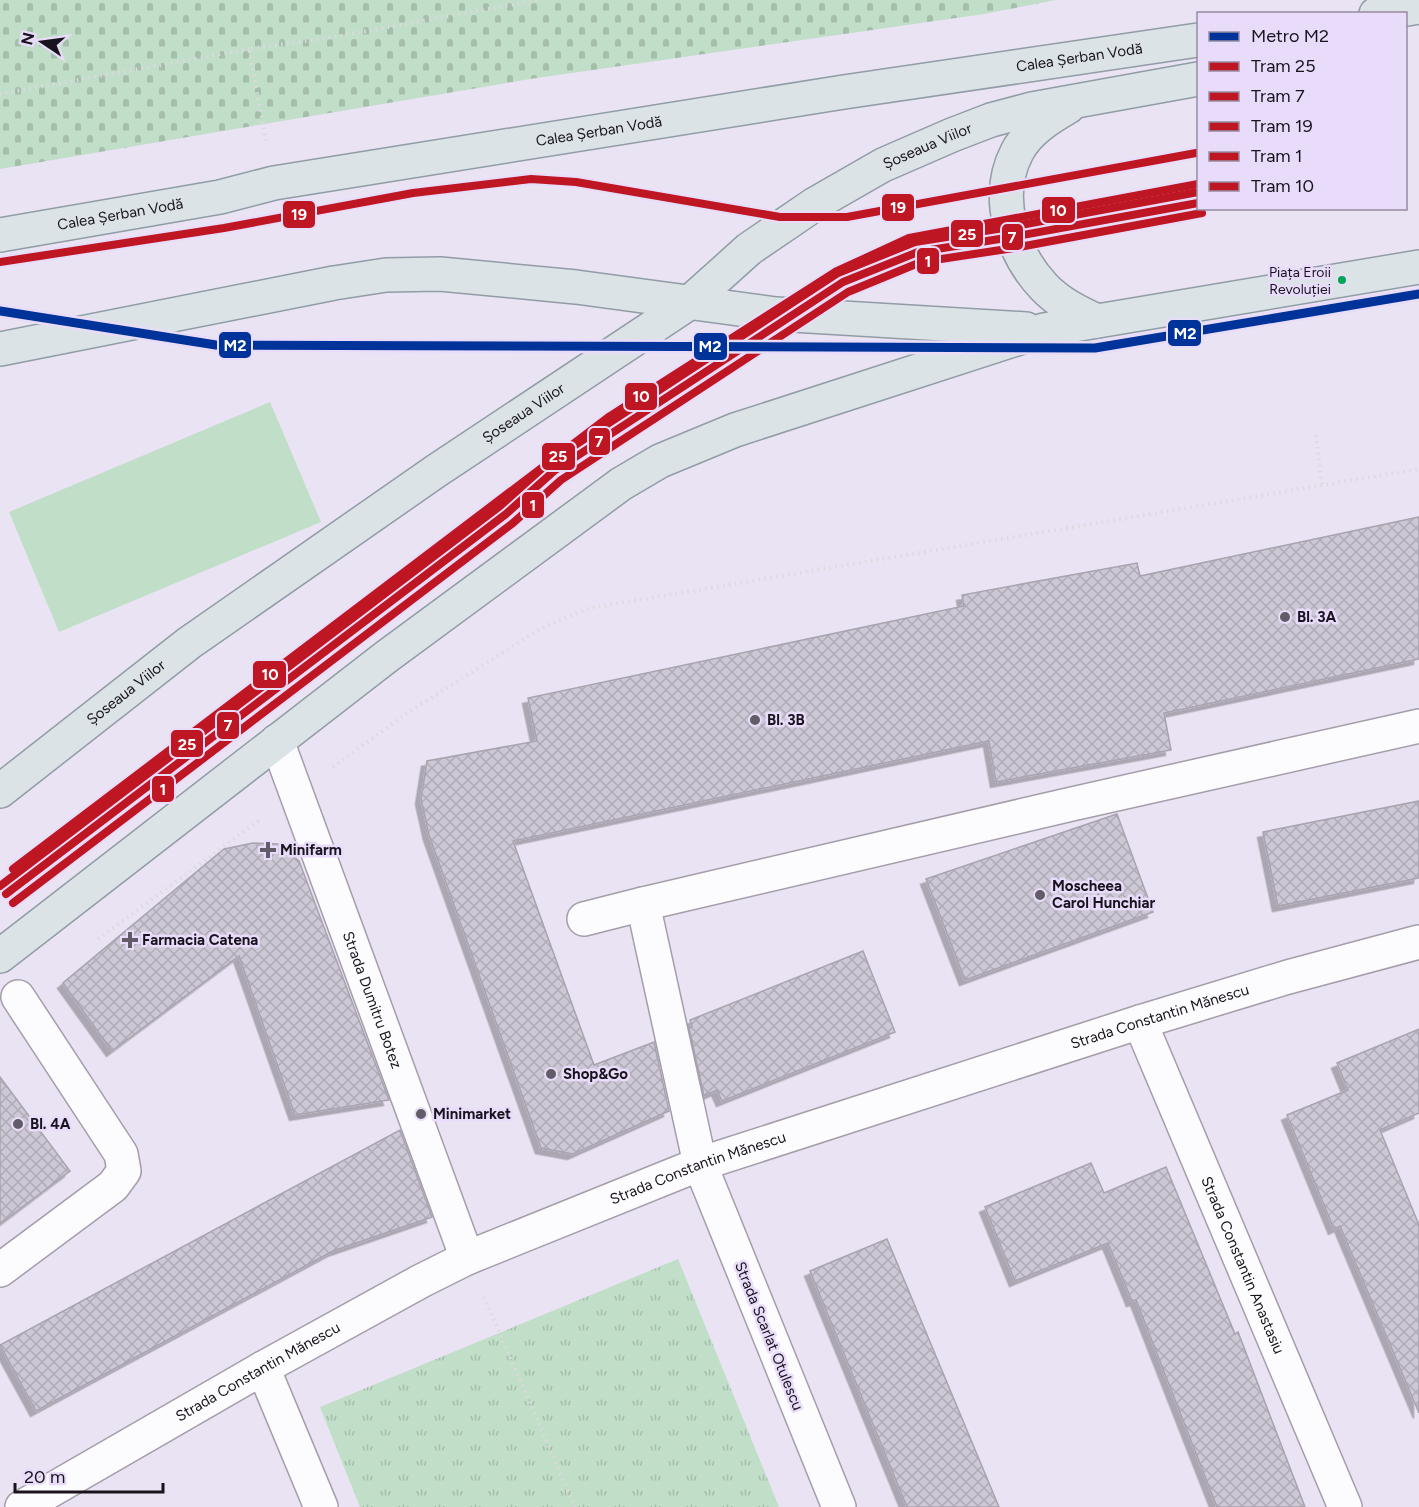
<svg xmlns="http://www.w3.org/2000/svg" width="1419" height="1507" font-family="Figtree,sans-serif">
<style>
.cemetery{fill:url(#cemetery-stones)}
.park{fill:url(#park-tufts)}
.pitch{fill:#c1dec9}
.building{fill:url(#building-cross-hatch);stroke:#a9a3b0;stroke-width:1.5;filter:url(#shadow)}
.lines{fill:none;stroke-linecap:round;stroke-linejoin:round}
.minor-casing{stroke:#a49eaa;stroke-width:36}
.major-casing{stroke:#909ca6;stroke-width:36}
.path{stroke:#dcdadf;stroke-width:4;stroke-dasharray:1.5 4.5;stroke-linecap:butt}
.minor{stroke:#fcfbfd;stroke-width:33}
.major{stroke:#dce3e6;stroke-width:33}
.tram-1-casing{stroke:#e9dcfa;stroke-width:12}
.tram-2-casing{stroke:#e9dcfa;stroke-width:12}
.tram-3-casing{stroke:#e9dcfa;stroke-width:12}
.tram-4-casing{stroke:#e9dcfa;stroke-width:12}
.tram-5-casing{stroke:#e9dcfa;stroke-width:12}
.tram-1{stroke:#be1622;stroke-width:8}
.tram-2{stroke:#be1622;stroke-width:8}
.tram-3{stroke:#be1622;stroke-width:8}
.tram-4{stroke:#be1622;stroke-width:8}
.tram-5{stroke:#be1622;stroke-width:8}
.metro-1-casing{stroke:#e9dcfa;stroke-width:14}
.metro-1{stroke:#039;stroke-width:9}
.bus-dot{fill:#00a651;stroke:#e9dcfa;stroke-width:2}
.poi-dot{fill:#625c68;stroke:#e9dcfa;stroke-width:2}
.labels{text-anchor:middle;stroke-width:5;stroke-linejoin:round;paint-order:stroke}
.bus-label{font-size:14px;fill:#18131d;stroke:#e9dcfa;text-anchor:end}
.street-label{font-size:15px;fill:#18131d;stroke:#e9dcfa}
.poi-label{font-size:15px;font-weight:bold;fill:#18131d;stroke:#e9dcfa;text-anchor:start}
.line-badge{stroke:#e9dcfa;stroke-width:2}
.badge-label{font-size:16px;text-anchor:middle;font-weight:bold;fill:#fff}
</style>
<defs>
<pattern id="cemetery-stones" width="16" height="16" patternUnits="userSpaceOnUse" patternTransform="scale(1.5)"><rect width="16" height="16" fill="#c1dec9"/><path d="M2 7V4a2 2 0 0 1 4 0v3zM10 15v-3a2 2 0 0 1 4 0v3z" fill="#a5beac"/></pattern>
<pattern id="park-tufts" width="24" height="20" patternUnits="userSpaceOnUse" patternTransform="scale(1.5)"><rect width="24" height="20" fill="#c1dec9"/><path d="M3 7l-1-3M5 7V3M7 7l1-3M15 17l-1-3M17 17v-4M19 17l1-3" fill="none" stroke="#a5beac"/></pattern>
<pattern id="building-cross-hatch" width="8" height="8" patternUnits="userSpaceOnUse" patternTransform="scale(1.5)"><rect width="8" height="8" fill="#cdc8d5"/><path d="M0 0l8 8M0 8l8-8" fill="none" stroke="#afabb6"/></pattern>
<filter id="shadow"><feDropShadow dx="-5.5" dy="5.5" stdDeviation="0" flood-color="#0004"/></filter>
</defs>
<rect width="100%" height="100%" fill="#eae3f3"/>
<path class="cemetery" d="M0,0H1056L984,14L530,79L0,169Z"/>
<path class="park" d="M678,1259L779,1507H360L320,1407Z"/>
<path class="pitch" d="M270,402L321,522L59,632L9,512Z"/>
<g class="building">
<path d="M1419,517V659L1164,713L1171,750L996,782L989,741L513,841L594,1065L654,1042L669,1111L573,1154L541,1148L429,835L421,799L427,761L537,741L528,698L964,606L962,595L1137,563L1140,576Z"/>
<path d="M1419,801V878L1278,906L1263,832Z"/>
<path d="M1117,814L1153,912L965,980L926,879Z"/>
<path d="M253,843L278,844L299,861L389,1100L295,1115L239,956L112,1051L63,983L224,849Z"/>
<path d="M863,951L895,1032L722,1101L717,1090L704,1096L689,1028L692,1027L690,1020Z"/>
<path d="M1419,1029V1113L1380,1130L1419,1225V1413L1340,1226L1334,1229L1287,1115L1348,1090L1337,1063Z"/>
<path d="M0,1077L70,1171L0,1224Z"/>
<path d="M400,1130L432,1217L333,1251L36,1411L0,1345Z"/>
<path d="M1091,1163L1104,1193L1166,1167L1235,1334L1238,1332L1305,1507H1217L1136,1300L1132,1301L1108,1243L1015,1281L985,1207Z"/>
<path d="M887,1239L999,1507H907L810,1271Z"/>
</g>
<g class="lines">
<defs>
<g id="minor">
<path id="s1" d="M277,741L467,1258"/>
<path d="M584,919L643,904"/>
<path id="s2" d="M1140,1022L1345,1507"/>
<path d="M0,1270L113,1186L124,1171L121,1154L18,997"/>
<path d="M263,1368L321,1507"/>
<path id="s3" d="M22,1507L263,1368L421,1281L467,1258L700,1164L1140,1022L1288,977L1419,942"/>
<path d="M839,1507L700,1164L643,904L1072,804L1419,726"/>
</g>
<g id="major">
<path d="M1376,14L1419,7"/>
<path d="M1068,107C1049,118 1028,131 1017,152C994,196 1011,252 1044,287C1059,303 1078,312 1097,321"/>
<path id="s4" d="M0,235L220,197L274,183L844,92L1198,40"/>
<path d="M0,349L334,283L386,275L440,274L576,287L776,314L1026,329"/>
<path id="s5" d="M0,791L189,643L436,471L689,303L749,249L815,204L883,165L952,135L991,120L1032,109L1198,79"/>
<path d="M0,956L386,657L621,484L660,461L735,430L1044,330L1419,267"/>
</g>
</defs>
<use href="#minor" class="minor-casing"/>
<use href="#major" class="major-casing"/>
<g class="path">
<path d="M0,94L249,49"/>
<path d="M266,141L249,49L340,36L537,0"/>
<path d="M1316,435L1322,486"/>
<path d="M333,767L406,714L541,628L590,608L1419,469"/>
<path d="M98,939L261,819"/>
<path d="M484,1297L575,1507"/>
</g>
<use href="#minor" class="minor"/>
<use href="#major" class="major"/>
<defs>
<path id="tram-1" d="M0,886L500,506L548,463L838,273L915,242L1010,227L1198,192"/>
<path id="tram-2" d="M6,894L506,514L554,471L843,282L918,252L1012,237L1198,203"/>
<path id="tram-3" d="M0,262L224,228L413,193L531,179L576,182L780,217H847L1196,153"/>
<path id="tram-4" d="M13,903L513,523L561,480L848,292L921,262L1014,248L1202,213"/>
<path id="tram-5" d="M13,869L610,416L835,272L909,238L1198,184"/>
</defs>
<use href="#tram-1" class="tram-1-casing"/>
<use href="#tram-2" class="tram-2-casing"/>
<use href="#tram-3" class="tram-3-casing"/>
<use href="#tram-4" class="tram-4-casing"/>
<use href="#tram-5" class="tram-5-casing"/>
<use href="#tram-1" class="tram-1"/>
<use href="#tram-2" class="tram-2"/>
<use href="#tram-3" class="tram-3"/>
<use href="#tram-4" class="tram-4"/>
<use href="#tram-5" class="tram-5"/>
<defs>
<path id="metro-1" d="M0,311L216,345L1095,348L1419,294"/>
</defs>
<use href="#metro-1" class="metro-1-casing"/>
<use href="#metro-1" class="metro-1"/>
</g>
<circle class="bus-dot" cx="1342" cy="280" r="5"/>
<g class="poi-dot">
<circle cx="1285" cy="617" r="6"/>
<circle cx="755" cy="720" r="6"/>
<path d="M265 841h6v6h6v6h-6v6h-6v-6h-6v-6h6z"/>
<circle cx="1040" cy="895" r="6"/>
<path d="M127 931h6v6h6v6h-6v6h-6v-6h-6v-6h6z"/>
<circle cx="551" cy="1074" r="6"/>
<circle cx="421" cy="1114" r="6"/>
<circle cx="18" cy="1124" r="6"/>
</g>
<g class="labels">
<g class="bus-label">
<text x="1331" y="277">Piața Eroii<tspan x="1331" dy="17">Revoluției</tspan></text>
</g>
<g class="street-label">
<text dy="5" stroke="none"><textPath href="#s4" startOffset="1094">Calea Șerban Vodă</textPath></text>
<text dy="5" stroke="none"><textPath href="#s4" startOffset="608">Calea Șerban Vodă</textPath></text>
<text dy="5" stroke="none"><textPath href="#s5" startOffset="1132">Șoseaua Viilor</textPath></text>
<text dy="5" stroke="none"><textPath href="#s4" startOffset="122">Calea Șerban Vodă</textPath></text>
<text dy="5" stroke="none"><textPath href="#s5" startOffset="646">Șoseaua Viilor</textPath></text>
<text dy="5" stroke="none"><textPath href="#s5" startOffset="160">Șoseaua Viilor</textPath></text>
<text dy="5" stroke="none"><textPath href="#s1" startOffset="276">Strada Dumitru Botez</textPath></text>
<text dy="5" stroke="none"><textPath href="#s3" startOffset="1244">Strada Constantin Mănescu</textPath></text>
<text dy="5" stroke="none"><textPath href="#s3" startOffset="758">Strada Constantin Mănescu</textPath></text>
<text dy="5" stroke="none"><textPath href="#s2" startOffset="264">Strada Constantin Anastasiu</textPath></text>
<text transform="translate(769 1336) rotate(68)" y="5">Strada Scarlat Otulescu</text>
<text dy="5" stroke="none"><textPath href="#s3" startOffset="272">Strada Constantin Mănescu</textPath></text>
</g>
<g class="poi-label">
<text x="1297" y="622">Bl. 3A</text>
<text x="767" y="725">Bl. 3B</text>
<text x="280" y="855">Minifarm</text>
<text x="1052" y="891">Moscheea<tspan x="1052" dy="17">Carol Hunchiar</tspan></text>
<text x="142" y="945">Farmacia Catena</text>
<text x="563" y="1079">Shop&amp;Go</text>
<text x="433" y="1119">Minimarket</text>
<text x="30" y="1129">Bl. 4A</text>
</g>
</g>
<g class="line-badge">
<rect x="881" y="193" width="34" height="29" rx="6" fill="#be1622"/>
<rect x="1041" y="196" width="35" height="28" rx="6" fill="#be1622"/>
<rect x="282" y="200" width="34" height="29" rx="6" fill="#be1622"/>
<rect x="950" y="219" width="34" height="29" rx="6" fill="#be1622"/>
<rect x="1001" y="223" width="23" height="28" rx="6" fill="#be1622"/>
<rect x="916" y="247" width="24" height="28" rx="6" fill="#be1622"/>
<rect x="1167" y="319" width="35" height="28" rx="6" fill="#039"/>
<rect x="218" y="331" width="34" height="28" rx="6" fill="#039"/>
<rect x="693" y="332" width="35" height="29" rx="6" fill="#039"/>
<rect x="624" y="382" width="34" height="29" rx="6" fill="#be1622"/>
<rect x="588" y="427" width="23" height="29" rx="6" fill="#be1622"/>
<rect x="541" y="442" width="35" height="29" rx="6" fill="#be1622"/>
<rect x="521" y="491" width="24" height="28" rx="6" fill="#be1622"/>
<rect x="252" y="660" width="35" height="29" rx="6" fill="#be1622"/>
<rect x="216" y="711" width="24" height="29" rx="6" fill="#be1622"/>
<rect x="170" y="729" width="34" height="29" rx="6" fill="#be1622"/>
<rect x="151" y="775" width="24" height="28" rx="6" fill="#be1622"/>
</g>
<g class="badge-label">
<text x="898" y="213">19</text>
<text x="1058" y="216">10</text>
<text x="299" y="220">19</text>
<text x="967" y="240">25</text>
<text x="1012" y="243">7</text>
<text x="928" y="267">1</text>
<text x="1185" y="339">M2</text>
<text x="235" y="351">M2</text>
<text x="710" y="352">M2</text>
<text x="641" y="402">10</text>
<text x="599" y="447">7</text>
<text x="558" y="462">25</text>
<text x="533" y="511">1</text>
<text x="270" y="680">10</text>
<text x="228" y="731">7</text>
<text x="187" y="750">25</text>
<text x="163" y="795">1</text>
</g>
<rect x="1197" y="12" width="210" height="198" fill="#e9dcfa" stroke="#958ca2" stroke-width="1.5"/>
<rect x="1209" y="32" width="30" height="9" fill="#003399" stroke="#958ca2" stroke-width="1.5"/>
<text x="1251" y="42" font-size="18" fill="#18131d">Metro M2</text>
<rect x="1209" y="62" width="30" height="9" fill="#be1622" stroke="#958ca2" stroke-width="1.5"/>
<text x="1251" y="72" font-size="18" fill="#18131d">Tram 25</text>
<rect x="1209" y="92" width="30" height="9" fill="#be1622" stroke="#958ca2" stroke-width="1.5"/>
<text x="1251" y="102" font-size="18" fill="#18131d">Tram 7</text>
<rect x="1209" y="122" width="30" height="9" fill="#be1622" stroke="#958ca2" stroke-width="1.5"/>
<text x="1251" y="132" font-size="18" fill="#18131d">Tram 19</text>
<rect x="1209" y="152" width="30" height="9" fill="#be1622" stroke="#958ca2" stroke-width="1.5"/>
<text x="1251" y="162" font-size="18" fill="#18131d">Tram 1</text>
<rect x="1209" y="182" width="30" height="9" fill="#be1622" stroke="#958ca2" stroke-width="1.5"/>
<text x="1251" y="192" font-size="18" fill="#18131d">Tram 10</text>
<g transform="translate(42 42) rotate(283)" stroke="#e9dcfa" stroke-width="4.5" paint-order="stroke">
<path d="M0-4.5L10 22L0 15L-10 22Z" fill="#18131d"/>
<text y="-9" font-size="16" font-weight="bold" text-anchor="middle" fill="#18131d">N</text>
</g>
<path d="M15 1483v9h148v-9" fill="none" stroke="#18131d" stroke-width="3"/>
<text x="24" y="1483" font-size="18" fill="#18131d" stroke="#e9dcfa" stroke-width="4.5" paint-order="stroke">20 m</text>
</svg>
